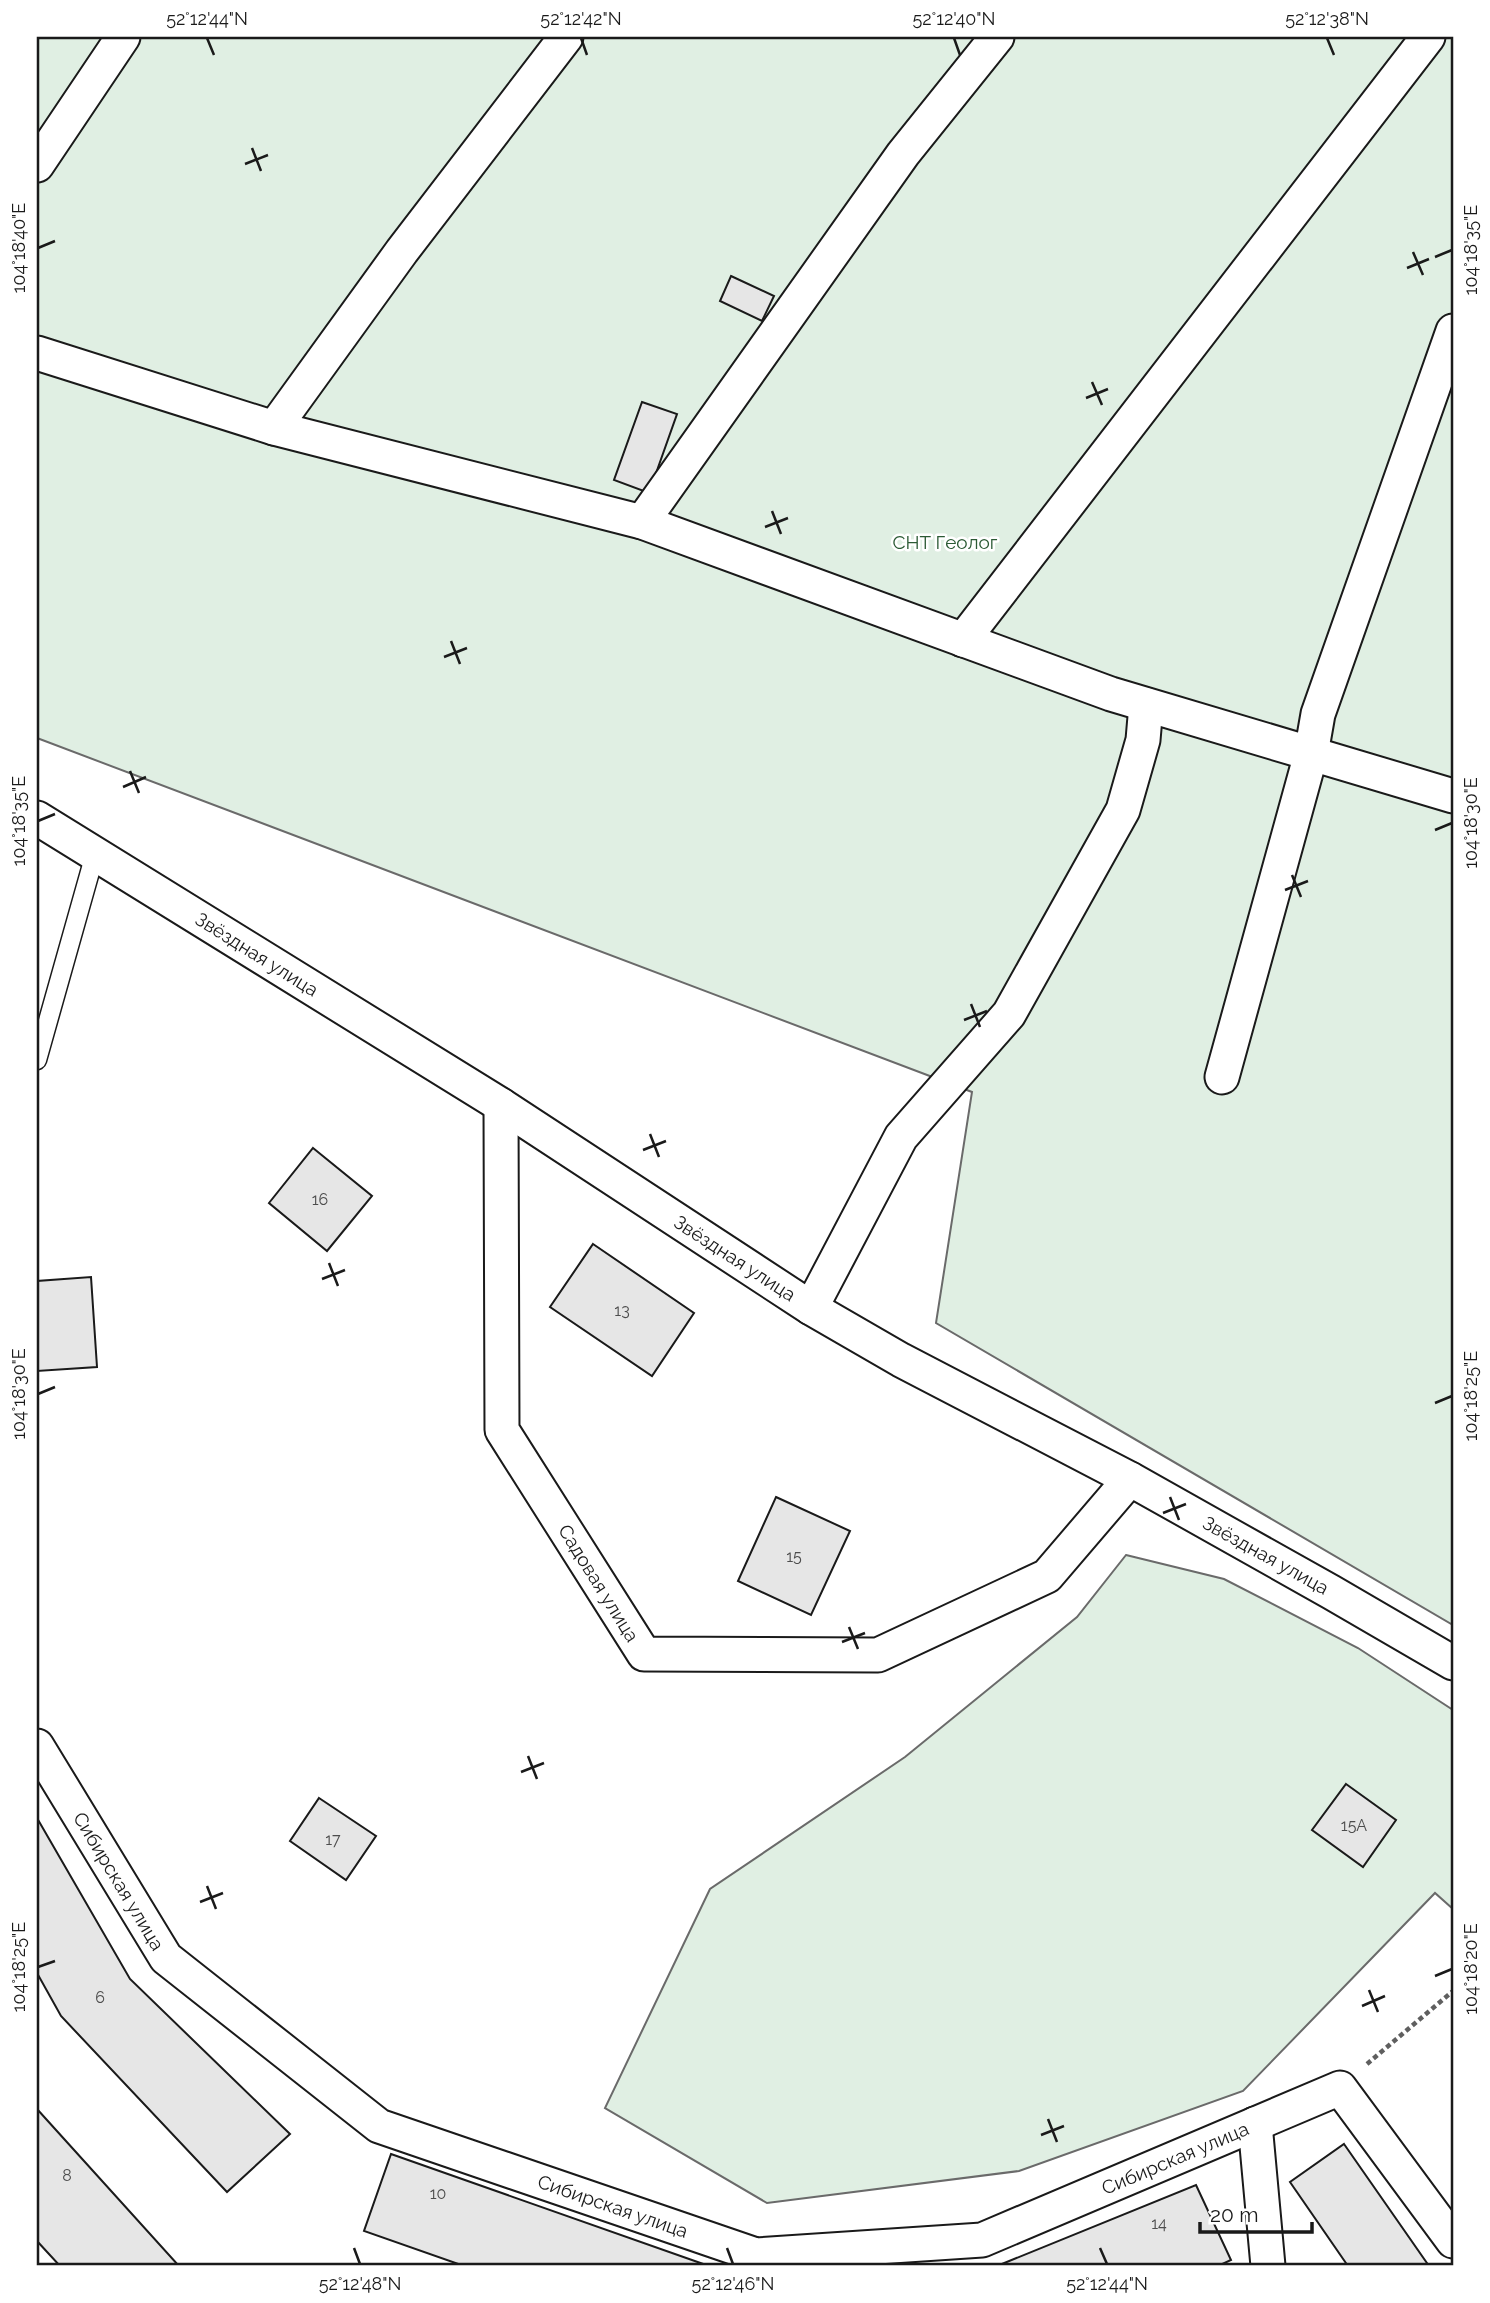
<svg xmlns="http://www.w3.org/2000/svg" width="1490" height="2303" font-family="Raleway,sans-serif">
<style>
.green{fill:#e0efe3;stroke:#6a6a6a;stroke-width:2}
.building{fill:#e6e6e6;stroke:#1a1a1a;stroke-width:2}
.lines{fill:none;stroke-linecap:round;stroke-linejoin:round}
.service-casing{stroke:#1a1a1a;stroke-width:21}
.minor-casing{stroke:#1a1a1a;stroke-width:37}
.path{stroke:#5f5f5f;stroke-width:4.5;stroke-dasharray:5 3.5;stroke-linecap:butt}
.service{stroke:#fff;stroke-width:18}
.minor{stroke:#fff;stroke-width:33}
.ticks{fill:none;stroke:#1a1a1a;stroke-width:2.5}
.labels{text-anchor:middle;stroke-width:5;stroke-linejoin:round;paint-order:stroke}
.number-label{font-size:16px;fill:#4d4d4d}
.park-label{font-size:19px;fill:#2b5a34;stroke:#fff}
.street-label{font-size:19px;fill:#1a1a1a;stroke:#fff}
.neatline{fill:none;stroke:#1a1a1a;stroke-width:2.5}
.ticks-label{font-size:18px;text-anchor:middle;fill:#1a1a1a}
</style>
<rect width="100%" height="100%" fill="#fff"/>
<g class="green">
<path d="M37,37H1453V1625L936,1323L972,1092L37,738Z"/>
<path d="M1126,1555L1224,1579L1358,1648L1453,1710V1909L1435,1893L1243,2091L1019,2171L767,2203L605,2108L710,1889L905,1757L1077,1617Z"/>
</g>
<g class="building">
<path d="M731,276L774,296L762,321L720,301Z"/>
<path d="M642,402L677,414L649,493L614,480Z"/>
<path d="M313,1148L372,1196L327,1251L269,1203Z"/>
<path d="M593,1244L694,1313L652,1376L550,1307Z"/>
<path d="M91,1277L97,1367L37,1371V1281Z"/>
<path d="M776,1497L850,1531L811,1615L738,1581Z"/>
<path d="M1346,1784L1396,1820L1363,1867L1312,1830Z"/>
<path d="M319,1798L376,1836L346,1880L290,1841Z"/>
<path d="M37,1818L130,1979L290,2134L227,2192L61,2016L37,1973Z"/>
<path d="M37,2109L179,2266H60L37,2241Z"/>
<path d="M1344,2144L1429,2266H1348L1290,2182Z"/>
<path d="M391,2154L709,2266H464L364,2231Z"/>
<path d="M1196,2185L1231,2260L1218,2266H997Z"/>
</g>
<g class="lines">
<defs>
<path id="service" d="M37,1060L95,854"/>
<g id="minor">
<path d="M37,165L123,37"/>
<path d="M37,353L274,428L642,522L1111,694L1453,796"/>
<path d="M274,428L402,251L566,37"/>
<path d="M642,522L903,154L997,37"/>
<path d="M963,640L1428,37"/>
<path d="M37,818L501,1105L811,1308L901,1360L1130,1479L1331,1592L1453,1663"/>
<path d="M1222,1077L1311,754L1318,714L1453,331"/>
<path d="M501,1105L502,1430L644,1654L878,1655L1047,1576L1130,1479"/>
<path d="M811,1308L901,1137L1009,1014L1123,810L1143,740L1146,705"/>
<path d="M37,1746L166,1958L379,2126L756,2255L982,2240L1340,2088L1453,2241"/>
<path d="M1255,2124L1268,2266"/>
</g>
</defs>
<use href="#service" class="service-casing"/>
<use href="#minor" class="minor-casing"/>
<path class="path" d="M1367,2064L1453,1991"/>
<use href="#service" class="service"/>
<use href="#minor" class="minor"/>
</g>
<path class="ticks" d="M207,38L214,55M581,38L587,55M954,38L960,55M1327,38L1334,55M252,148L261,171M245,164L268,155M38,248L55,241M1413,252L1423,275M1435,257L1452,250M1407,268L1429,259M1092,382L1102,405M1086,398L1108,389M772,511L781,534M765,527L788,518M451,641L460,664M444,657L467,648M130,771L139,793M123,787L146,777M38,821L55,814M1435,830L1452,823M1292,875L1301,897M1285,890L1308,881M971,1004L980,1027M964,1020L987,1011M650,1134L659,1157M643,1150L666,1141M329,1263L338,1286M322,1279L345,1270M38,1394L55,1387M1435,1403L1452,1396M1170,1497L1179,1520M1163,1513L1186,1504M849,1627L858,1649M842,1642L865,1633M528,1756L537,1779M521,1772L544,1763M207,1886L216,1909M200,1902L223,1893M38,1967L55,1961M1435,1976L1452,1969M1369,1990L1378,2012M1362,2006L1385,1996M1048,2119L1057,2142M1041,2135L1064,2126M354,2248L360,2264M727,2248L733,2264M1100,2248L1107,2264"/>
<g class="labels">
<g class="number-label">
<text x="320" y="1205">16</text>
<text x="622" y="1316">13</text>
<text x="794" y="1562">15</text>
<text x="1354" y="1831">15А</text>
<text x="333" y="1845">17</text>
<text x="100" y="2003">6</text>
<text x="67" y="2181">8</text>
<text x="438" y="2199">10</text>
<text x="1159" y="2229">14</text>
</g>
<g class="park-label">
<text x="945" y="549">СНТ Геолог</text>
</g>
<g class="street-label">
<text transform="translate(257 954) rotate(32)" y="7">Звёздная улица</text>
<text transform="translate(735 1258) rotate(33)" y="7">Звёздная улица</text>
<text transform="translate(1266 1555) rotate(29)" y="7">Звёздная улица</text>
<text transform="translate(599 1583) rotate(58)" y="7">Садовая улица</text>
<text transform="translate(119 1881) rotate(59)" y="7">Сибирская улица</text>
<text transform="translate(1175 2158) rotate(-23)" y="7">Сибирская улица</text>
<text transform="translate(613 2206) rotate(19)" y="7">Сибирская улица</text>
</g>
</g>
<rect width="1490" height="2303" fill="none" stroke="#ffffff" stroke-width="77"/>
<path d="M1200 2222v10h112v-10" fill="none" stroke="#1a1a1a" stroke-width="3.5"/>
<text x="1210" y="2222" font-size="21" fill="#1a1a1a" stroke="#ffffff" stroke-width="5" paint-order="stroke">20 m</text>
<rect x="38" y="38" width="1414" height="2226" class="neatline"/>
<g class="ticks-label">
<text x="207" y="25">52°12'44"N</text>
<text x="581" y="25">52°12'42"N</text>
<text x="954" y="25">52°12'40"N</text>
<text x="1327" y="25">52°12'38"N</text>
<text transform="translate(19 248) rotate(-90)" y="6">104°18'40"E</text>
<text transform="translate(1471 250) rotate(-90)" y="6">104°18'35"E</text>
<text transform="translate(19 821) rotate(-90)" y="6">104°18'35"E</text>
<text transform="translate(1471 823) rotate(-90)" y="6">104°18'30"E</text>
<text transform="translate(19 1394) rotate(-90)" y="6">104°18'30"E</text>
<text transform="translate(1471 1396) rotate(-90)" y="6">104°18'25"E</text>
<text transform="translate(19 1967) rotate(-90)" y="6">104°18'25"E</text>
<text transform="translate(1471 1969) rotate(-90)" y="6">104°18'20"E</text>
<text x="360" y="2290">52°12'48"N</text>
<text x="733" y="2290">52°12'46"N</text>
<text x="1107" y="2290">52°12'44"N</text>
</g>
</svg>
